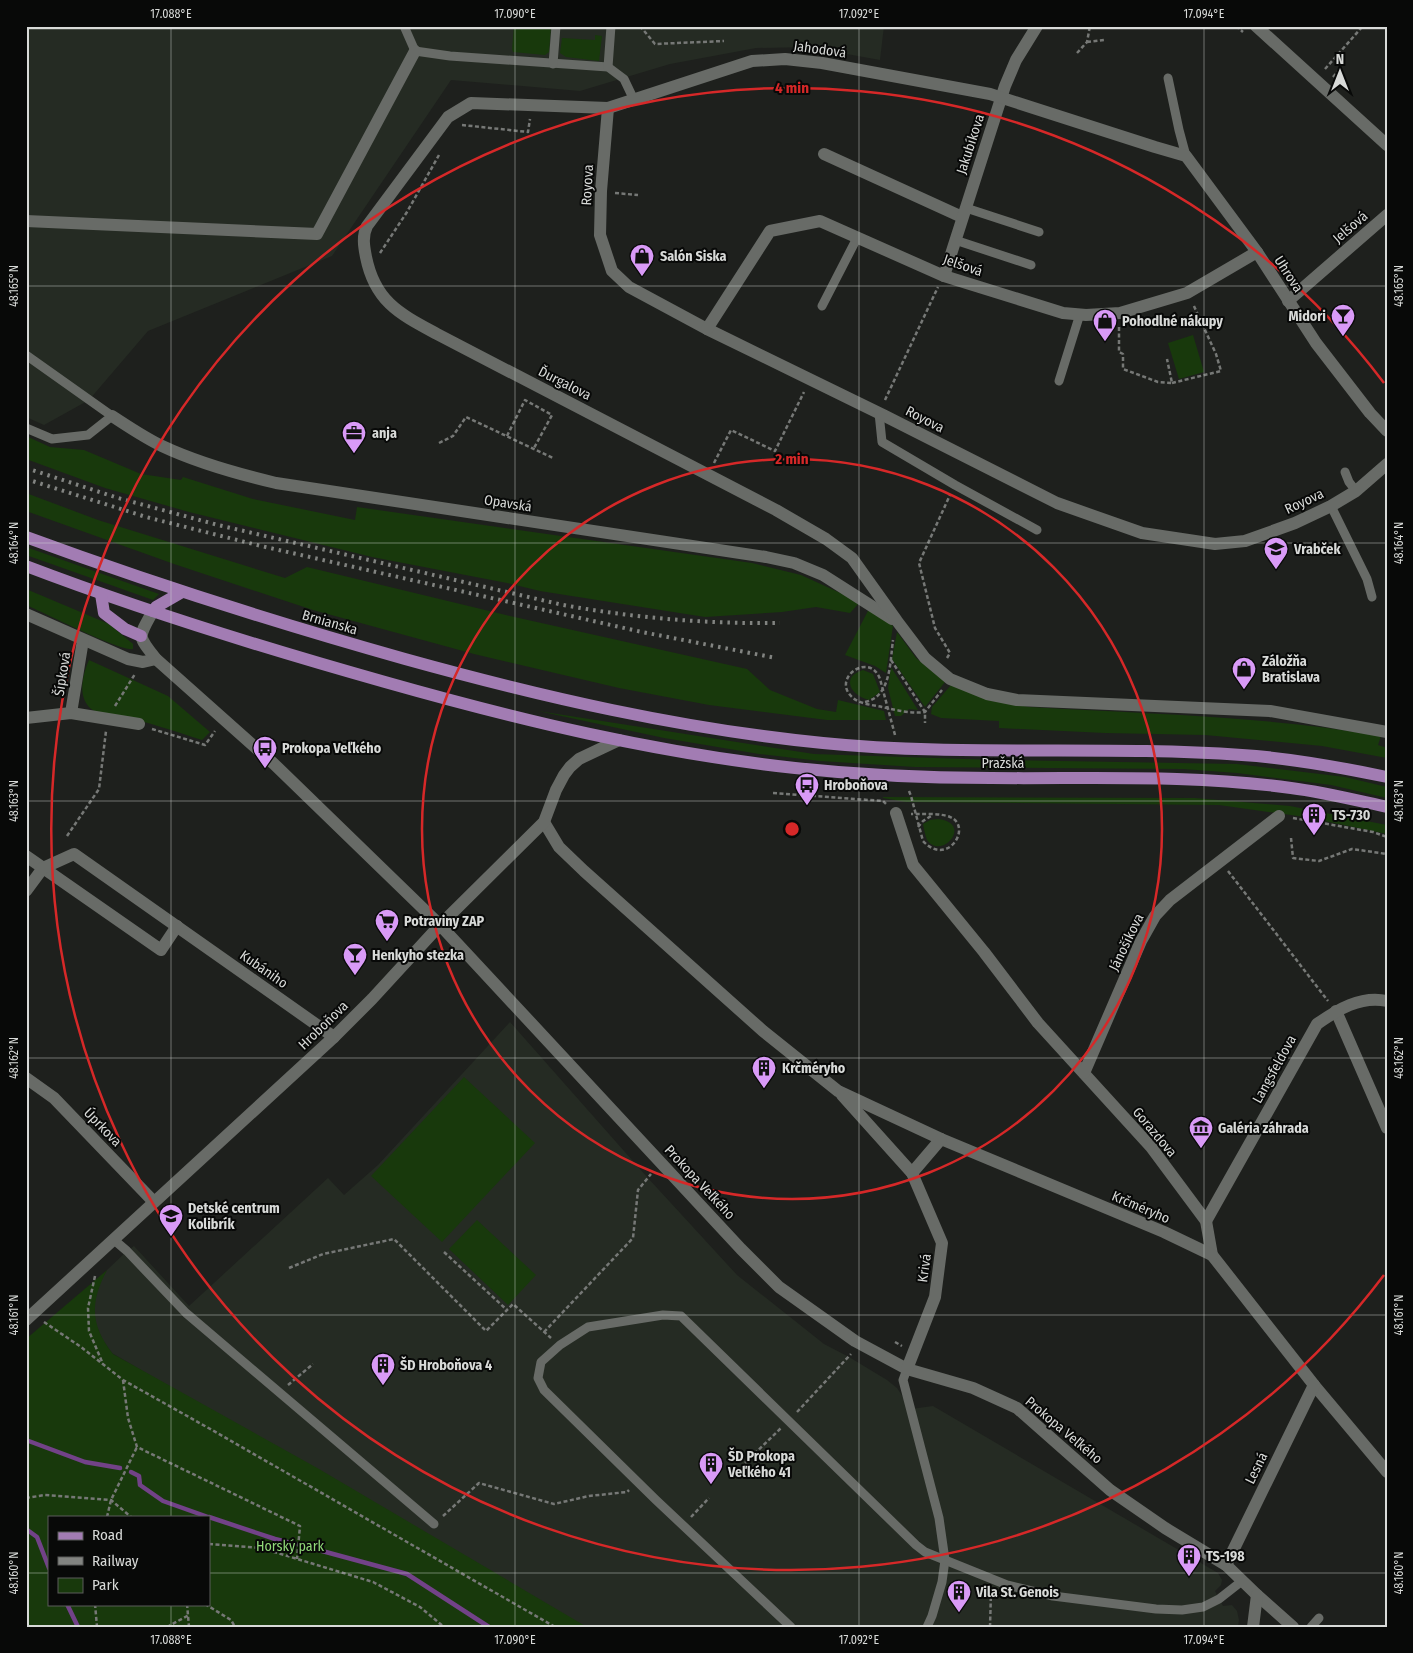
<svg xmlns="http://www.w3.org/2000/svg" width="1413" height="1653" font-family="'Fira Sans Condensed',sans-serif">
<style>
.built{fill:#252b23}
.green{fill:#18390c;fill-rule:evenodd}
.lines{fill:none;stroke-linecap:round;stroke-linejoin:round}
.stream{stroke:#724288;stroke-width:4.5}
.path{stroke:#767876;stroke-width:2.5;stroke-dasharray:4 2.5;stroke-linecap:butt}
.lane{stroke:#686b67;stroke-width:9}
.street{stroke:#686b67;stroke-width:12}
.secondary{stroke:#686b67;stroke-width:12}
.primary{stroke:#a27cb3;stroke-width:12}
.rail{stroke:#828481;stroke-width:4;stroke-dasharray:2.5 5;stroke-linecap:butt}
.ticks{fill:none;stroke:#d8dad8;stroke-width:1;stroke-opacity:0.45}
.ring{fill:none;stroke:#d62828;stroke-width:2.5}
.labels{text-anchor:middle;stroke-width:4;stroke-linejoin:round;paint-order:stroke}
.street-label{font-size:14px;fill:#d8dad8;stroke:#080908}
.poi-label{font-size:14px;font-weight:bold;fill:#d8dad8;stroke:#080908;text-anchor:start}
.park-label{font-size:14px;fill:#90d978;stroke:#080908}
.centre{fill:#d62828;stroke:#080908;stroke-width:2.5}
.ring-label{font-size:15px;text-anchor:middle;font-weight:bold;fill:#d62828;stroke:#080908;stroke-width:4;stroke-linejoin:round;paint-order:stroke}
.neatline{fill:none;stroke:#d8dad8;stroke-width:2}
.ticks-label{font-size:12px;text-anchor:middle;fill:#d8dad8}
</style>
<rect width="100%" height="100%" fill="#1e201d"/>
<g class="built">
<path d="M26,26H884L880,60L808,47L756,48L670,64L580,91L451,80L332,256L148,331L89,400L44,425L26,417Z"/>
<path d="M510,1022L647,1177L737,1275L824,1344L849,1357L887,1380L897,1388L911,1409L933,1406L1218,1573L1222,1580L1221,1585L1215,1591L1223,1606L1232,1605L1237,1611L1239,1620L1238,1627H585L320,1475L112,1353L102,1339L97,1327L94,1316L95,1299L100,1282L107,1270L127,1251L134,1246L189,1306L328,1178L344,1195L378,1165Z"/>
</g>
<g class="green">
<path d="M514,26H551L549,52L545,55L513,52L512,49Z"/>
<path d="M595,35L602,36L599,61L566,57L560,53L562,38L595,40Z"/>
<path d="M1193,335L1204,372L1179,379L1168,343Z"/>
<path d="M26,436L50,447L84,450L141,474L181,480L183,477L253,499L355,520L357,507L752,563L801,575L860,602L850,613L816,607L782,612L705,617L540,591L507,583L372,557L189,512L105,488L26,459Z"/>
<path d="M26,493L98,520L285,578L307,567L510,616L747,669L770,690L817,709L836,712L838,700L884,711L886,720H827L709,705L619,688L474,654L313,610L174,564L26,511Z"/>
<path d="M26,547L159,594L153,600L26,555Z"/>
<path d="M26,589L109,624L133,644V649C121,652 43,612 26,605Z"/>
<path d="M869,609L893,626L886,673L875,666L845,655Z"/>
<path d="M897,632L916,658L945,682L925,707L892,659Z"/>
<path d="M89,660L168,696L210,732L202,740C174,731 148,722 119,716C111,714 96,714 90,708C77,695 83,674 89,660Z"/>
<path d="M891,667L918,710L909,709L901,716H895L888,688Z"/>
<path d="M863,670L873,674L880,692L869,700C851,696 840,677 863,670Z"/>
<path d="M951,685L992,701L1030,707C1147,714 1265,716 1381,736L1378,745L1387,748V758L1322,746L1205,735L1105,733L999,728V721L941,718L931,714L932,707Z"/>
<path d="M538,711L814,754L995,760L1237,764L1345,777L1387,787V798L1331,785L1237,773L1183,769L915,767L820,761L759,754L664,738Z"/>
<path d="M883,797L1195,798L1290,806L1387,825V834L1305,817L1219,805L906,802L883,798Z"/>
<path d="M938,819C974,823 942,861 927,840C925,835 924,829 923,824L930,820Z"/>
<path d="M464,1077L535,1143L442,1242L371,1176Z"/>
<path d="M477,1220L536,1275L508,1305L449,1249Z"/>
<path d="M107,1270C90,1302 90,1325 113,1354L319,1469L587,1627H26V1339ZM49,1517H209V1604H49Z"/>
</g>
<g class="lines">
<g class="stream">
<path d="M26,1440L85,1462L120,1468"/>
<path d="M131,1472L139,1476L140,1485L163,1501L208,1517"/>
<path d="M209,1517L275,1539L295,1544"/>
<path d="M26,1529L37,1537L49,1568"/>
<path d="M300,1545L407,1574L489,1627"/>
<path d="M67,1604L78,1627"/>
</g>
<g class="path">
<path d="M640,26L655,44L724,41"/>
<path d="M1236,26L1243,32"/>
<path d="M1087,42L1104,40"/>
<path d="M1077,53L1087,42L1090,26"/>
<path d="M1325,69L1363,26"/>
<path d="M1333,77L1340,69"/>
<path d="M462,125L528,132L530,119"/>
<path d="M615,193L638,195"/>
<path d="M380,253L407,212L439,155"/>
<path d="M1119,327V352L1123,354V369L1158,382L1172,383L1167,359"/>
<path d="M1172,383L1221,371L1216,354L1193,304"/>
<path d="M885,400L938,287"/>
<path d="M507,436L525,400L552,415L534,448"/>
<path d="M439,443L453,436L466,417L553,458"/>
<path d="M714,463L731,430L775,451L804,392"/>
<path d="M947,658L950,653L935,628L919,563L950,495"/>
<path d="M891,660L925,712V723"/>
<path d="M865,702C891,697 890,662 893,640"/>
<path d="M115,706L135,674"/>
<path d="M152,729L205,745L215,731"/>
<path d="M895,735L880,679C870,651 831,678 852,697C859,704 873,705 882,707C896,710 910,714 925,712L942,690"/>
<path d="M909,791L911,796L923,841C948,868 973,826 950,817C941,813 921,814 911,814"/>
<path d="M773,793L883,801L886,804"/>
<path d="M1293,818L1373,832L1387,837"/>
<path d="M918,827L923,821L931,816"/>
<path d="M67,836L99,789L106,731"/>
<path d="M1291,838L1293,858L1319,861L1352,849L1387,854"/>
<path d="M1228,871L1328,1001"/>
<path d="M444,1252L507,1310"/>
<path d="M289,1268L323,1254L394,1239L486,1331L513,1304L551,1338"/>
<path d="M95,1276L88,1308L89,1331L103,1364"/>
<path d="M44,1322L81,1347L123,1380L212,1430L555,1627"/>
<path d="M544,1332L633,1238L638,1190L651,1174"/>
<path d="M895,1342L902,1346"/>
<path d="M123,1380L128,1418L137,1447L300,1526L297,1559"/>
<path d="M288,1385L313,1364"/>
<path d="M797,1412L851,1354"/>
<path d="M745,1463L781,1428"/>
<path d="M26,1498L45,1495L111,1500L131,1517"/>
<path d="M443,1516L479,1483L554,1504L589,1496L627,1492L629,1490"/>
<path d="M107,1517L111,1500L137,1447"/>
<path d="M691,1517L709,1498"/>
<path d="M209,1544L261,1548L373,1582L420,1607L444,1627"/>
<path d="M95,1604L97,1627"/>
<path d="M187,1604L189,1627"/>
<path d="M205,1604L231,1620L235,1627"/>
<path d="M167,1627L189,1615"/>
<path d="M990,1627L991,1592"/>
</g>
<g class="lane">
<path d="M404,26L415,51L450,56L608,67L624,79L634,100"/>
<path d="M553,64L556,26"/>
<path d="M608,67L611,26"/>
<path d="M1168,78L1179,130L1186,156"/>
<path d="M966,208L1039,232"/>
<path d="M955,240L1031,265"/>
<path d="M822,306L857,238"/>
<path d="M26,355L112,416L88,435L52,439L26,428"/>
<path d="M1059,381L1080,314"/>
<path d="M879,413L882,442L955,485L1037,530"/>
<path d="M1345,472L1349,482L1356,491"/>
<path d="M1331,506L1367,579L1372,597"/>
<path d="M113,1239L127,1251L186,1313L434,1524"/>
<path d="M907,1369L903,1380L939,1518L945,1560L942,1582L932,1616L927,1627"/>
<path d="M791,1627L656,1500L544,1390L538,1378L541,1362L560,1345L588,1327L663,1315L681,1316L916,1545L925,1552L1007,1585L1053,1596L1156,1609L1182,1610L1203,1607L1219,1599L1242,1581"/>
<path d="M1311,1627L1319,1618"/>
</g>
<g class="street">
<path d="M608,108L601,191L600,235L612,271L629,287L707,329L885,416L1057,503L1142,533L1215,544L1245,541L1295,523L1331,506L1356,491L1387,464"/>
<path d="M824,154L962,217"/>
<path d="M26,221L317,234L415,51"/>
<path d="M944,276L1005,86L1016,60L1037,26"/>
<path d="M1288,301L1387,215"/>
<path d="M707,329L770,231L820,221L944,276L1063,313L1086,315L1120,313L1187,293L1257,252"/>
<path d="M112,416C129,427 145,438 162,446C198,463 238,474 276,483L766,557L794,563L823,575L892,619"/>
<path d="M1387,431L1370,413L1316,343L1257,252L1186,156L1155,147L990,94L822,63L785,59L752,61L608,108L471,103L448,117L367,226C362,236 364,247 366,257C375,302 400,314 437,334L776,510L826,539L852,558L897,621L925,658L950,679L987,694L1017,700L1270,711L1387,732"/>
<path d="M26,614L128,659L143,662L156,659"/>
<path d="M71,713L83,640"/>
<path d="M26,718L71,713L139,724"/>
<path d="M896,813L913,865L984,952L1038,1023L1151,1147L1206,1221L1212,1255L1314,1385L1387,1472"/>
<path d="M544,822L559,847L584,871L763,1031L838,1091L941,1139L1164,1232L1212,1255"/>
<path d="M26,856L161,950L177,926"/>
<path d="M26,891L43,868L74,854L334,1037"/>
<path d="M440,925L741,1249L779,1287L855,1341L907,1369L973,1388L1017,1408L1110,1490L1165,1528L1226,1565L1257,1595L1293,1627"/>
<path d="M1336,1011L1387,1128"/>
<path d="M1084,1073L1141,941L1155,916L1170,900L1279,816"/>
<path d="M26,1078L54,1098L154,1202"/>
<path d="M842,1095L912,1173L942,1243L935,1297L907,1369"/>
<path d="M912,1173L941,1139"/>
<path d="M1206,1221L1317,1024C1337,1010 1361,995 1387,1001"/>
<path d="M1226,1565L1314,1385"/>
<path d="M1253,1627L1257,1595"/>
</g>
<g class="secondary">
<path d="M1256,26L1387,145"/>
<path d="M153,611C138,638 137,635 156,659L274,764L440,925"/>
<path d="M26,1320L334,1037L372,999L440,925L544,822L556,790L564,775L570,767L579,759L619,740"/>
</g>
<g class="primary">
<path d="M26,537C151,583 277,623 405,659C542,697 681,729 823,743C962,757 1102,745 1242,755C1291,758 1339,767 1387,777"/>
<path d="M26,566C144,611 264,648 385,682C519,720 656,753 795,768C860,775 926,778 991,778C1091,779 1191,774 1291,788C1323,792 1355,800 1387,807"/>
<path d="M101,594L104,613L125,629L141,636"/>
<path d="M153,611L156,607L182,592"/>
</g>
<g class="rail">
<path d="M26,468L118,498L218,525L563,605C635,618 707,624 780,623"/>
<path d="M26,479L146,517L261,546L642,632L776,658"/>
</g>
</g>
<path class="ticks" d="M171,26V1517M515,26V1627M859,26V1627M1204,26V1627M26,29H1387M26,286H1387M26,543H1387M26,801H1387M26,1058H1387M26,1315H1387M26,1573H49M209,1573H1387M171,1604V1627"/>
<g class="ring">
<circle cx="792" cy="829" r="370"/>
<path d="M1384 1275A741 741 0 1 1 1384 383"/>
</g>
<defs>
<symbol id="shop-pin" viewBox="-11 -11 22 30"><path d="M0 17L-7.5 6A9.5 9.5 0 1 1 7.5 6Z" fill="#d99af7" stroke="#080908"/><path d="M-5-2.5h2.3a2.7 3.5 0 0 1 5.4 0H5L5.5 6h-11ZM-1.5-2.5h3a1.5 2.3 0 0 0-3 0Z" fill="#111"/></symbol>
<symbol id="bar-pin" viewBox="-11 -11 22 30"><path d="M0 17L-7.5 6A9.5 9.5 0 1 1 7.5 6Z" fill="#d99af7" stroke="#080908"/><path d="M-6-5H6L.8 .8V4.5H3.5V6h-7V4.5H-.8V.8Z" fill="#111"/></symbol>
<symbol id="office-pin" viewBox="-11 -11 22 30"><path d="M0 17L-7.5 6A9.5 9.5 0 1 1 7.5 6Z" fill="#d99af7" stroke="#080908"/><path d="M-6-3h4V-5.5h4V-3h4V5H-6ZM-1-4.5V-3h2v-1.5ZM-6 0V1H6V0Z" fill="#111"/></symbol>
<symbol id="school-pin" viewBox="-11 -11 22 30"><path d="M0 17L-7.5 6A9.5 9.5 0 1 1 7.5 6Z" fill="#d99af7" stroke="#080908"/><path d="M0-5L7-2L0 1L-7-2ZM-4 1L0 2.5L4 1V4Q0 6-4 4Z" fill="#111"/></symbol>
<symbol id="bus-pin" viewBox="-11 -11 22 30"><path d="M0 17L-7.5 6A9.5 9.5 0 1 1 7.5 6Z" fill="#d99af7" stroke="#080908"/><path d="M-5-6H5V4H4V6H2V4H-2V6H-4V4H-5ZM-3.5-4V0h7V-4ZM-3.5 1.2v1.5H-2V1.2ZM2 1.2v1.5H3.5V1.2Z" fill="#111"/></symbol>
<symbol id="building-pin" viewBox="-11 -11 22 30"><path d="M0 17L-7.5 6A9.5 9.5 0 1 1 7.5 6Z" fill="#d99af7" stroke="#080908"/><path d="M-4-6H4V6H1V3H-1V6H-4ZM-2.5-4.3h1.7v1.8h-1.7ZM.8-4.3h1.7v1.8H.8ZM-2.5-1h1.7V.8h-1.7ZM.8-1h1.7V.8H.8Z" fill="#111"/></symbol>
<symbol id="supermarket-pin" viewBox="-11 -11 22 30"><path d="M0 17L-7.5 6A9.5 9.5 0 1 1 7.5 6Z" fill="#d99af7" stroke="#080908"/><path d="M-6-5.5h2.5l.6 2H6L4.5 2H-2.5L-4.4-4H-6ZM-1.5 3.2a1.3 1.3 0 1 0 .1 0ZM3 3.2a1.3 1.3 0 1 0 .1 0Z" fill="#111"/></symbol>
<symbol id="museum-pin" viewBox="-11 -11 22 30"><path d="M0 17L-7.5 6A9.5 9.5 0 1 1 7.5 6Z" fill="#d99af7" stroke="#080908"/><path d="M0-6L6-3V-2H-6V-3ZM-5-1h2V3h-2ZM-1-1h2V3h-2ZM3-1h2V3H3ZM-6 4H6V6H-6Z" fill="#111"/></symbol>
</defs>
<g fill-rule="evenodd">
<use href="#shop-pin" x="628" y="242" width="28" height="38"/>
<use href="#bar-pin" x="1329" y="302" width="28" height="38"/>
<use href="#shop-pin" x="1091" y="307" width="28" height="38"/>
<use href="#office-pin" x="340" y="419" width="28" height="38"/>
<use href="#school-pin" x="1262" y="535" width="28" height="38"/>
<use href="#shop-pin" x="1230" y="655" width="28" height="38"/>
<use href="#bus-pin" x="251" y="734" width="28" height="38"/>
<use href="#bus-pin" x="793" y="771" width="28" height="38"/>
<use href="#building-pin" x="1300" y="801" width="28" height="38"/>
<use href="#supermarket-pin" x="373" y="907" width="28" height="38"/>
<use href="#bar-pin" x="341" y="941" width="28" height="38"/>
<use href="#building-pin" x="750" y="1054" width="28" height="38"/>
<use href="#museum-pin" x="1187" y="1114" width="28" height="38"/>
<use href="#school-pin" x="157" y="1202" width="28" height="38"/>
<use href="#building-pin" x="369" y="1351" width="28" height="38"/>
<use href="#building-pin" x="697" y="1450" width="28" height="38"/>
<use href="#building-pin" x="1175" y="1542" width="28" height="38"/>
<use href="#building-pin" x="945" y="1578" width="28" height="38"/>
</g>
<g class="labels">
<g class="street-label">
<text transform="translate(820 49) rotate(8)" y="5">Jahodová</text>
<text transform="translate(970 144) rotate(-72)" y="5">Jakubíkova</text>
<text transform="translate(587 185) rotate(-87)" y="5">Royova</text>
<text transform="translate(1350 227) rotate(-41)" y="5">Jelšová</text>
<text transform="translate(963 265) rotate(19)" y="5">Jelšová</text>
<text transform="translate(1289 274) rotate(57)" y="5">Uhrova</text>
<text transform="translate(565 383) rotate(27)" y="5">Ďurgalova</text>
<text transform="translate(925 419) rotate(27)" y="5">Royova</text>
<text transform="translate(1304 501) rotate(-25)" y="5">Royova</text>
<text transform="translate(508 503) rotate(9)" y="5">Opavská</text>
<text transform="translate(330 622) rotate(16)" y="5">Brnianska</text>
<text transform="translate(62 674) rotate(-81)" y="5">Šípková</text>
<text x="1003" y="768">Pražská</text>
<text transform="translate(1126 942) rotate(-64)" y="5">Jánošíkova</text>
<text transform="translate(264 969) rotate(35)" y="5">Kubániho</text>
<text transform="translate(323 1025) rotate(-44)" y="5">Hroboňova</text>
<text transform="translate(1274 1069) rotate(-61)" y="5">Langsfeldova</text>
<text transform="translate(103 1127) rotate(46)" y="5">Úprkova</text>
<text transform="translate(1155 1132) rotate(50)" y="5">Gorazdova</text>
<text transform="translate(700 1182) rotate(47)" y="5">Prokopa Veľkého</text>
<text transform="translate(1141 1207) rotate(23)" y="5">Krčméryho</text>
<text transform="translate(924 1268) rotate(-82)" y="5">Krivá</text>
<text transform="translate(1064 1430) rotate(40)" y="5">Prokopa Veľkého</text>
<text transform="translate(1256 1468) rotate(-64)" y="5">Lesná</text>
</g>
<g class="poi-label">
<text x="660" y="261">Salón Siska</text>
<text x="1326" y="321" text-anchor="end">Midori</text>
<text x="1122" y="326">Pohodlné nákupy</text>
<text x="372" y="438">anja</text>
<text x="1294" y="554">Vrabček</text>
<text x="1262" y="666">Záložňa<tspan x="1262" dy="16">Bratislava</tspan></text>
<text x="282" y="753">Prokopa Veľkého</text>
<text x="824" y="790">Hroboňova</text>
<text x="1332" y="820">TS-730</text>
<text x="404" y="926">Potraviny ZAP</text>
<text x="372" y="960">Henkyho stezka</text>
<text x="782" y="1073">Krčméryho</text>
<text x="1218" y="1133">Galéria záhrada</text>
<text x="188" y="1213">Detské centrum<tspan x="188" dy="16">Kolibrík</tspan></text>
<text x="400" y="1370">ŠD Hroboňova 4</text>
<text x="728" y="1461">ŠD Prokopa<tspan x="728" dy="16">Veľkého 41</tspan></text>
<text x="1206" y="1561">TS-198</text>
<text x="976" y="1597">Vila St. Genois</text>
</g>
<g class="park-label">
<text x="290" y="1551">Horský park</text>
</g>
</g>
<circle cx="792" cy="829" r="8" class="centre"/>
<g class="ring-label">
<text x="792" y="93">4 min</text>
<text x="792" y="464">2 min</text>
</g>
<rect width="1413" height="1653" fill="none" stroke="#080908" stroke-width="55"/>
<rect x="48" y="1516" width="162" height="90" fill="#080908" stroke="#5b5d5b"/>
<rect x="58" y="1532" width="25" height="8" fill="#a27cb3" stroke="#5b5d5b"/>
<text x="92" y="1540" font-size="15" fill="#d8dad8">Road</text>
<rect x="58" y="1557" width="25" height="8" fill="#828481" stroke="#5b5d5b"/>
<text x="92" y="1566" font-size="15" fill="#d8dad8">Railway</text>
<rect x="58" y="1578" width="25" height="15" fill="#18390c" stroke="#5b5d5b"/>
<text x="92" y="1590" font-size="15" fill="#d8dad8">Park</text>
<g transform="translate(1340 72)" stroke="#080908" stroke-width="4" paint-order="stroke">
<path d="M0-4L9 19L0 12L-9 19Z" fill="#d8dad8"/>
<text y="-8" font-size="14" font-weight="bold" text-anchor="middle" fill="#d8dad8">N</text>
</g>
<rect x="28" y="28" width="1358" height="1598" class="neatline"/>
<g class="ticks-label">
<text x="171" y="18">17.088°E</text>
<text x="515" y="18">17.090°E</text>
<text x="859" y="18">17.092°E</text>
<text x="1204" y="18">17.094°E</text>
<text transform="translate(14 286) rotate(-90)" y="4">48.165°N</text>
<text transform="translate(1399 286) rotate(-90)" y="4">48.165°N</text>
<text transform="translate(14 543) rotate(-90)" y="4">48.164°N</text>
<text transform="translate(1399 543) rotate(-90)" y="4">48.164°N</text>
<text transform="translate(14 801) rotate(-90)" y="4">48.163°N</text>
<text transform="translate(1399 801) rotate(-90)" y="4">48.163°N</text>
<text transform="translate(14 1058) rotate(-90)" y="4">48.162°N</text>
<text transform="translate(1399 1058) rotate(-90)" y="4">48.162°N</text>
<text transform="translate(14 1315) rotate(-90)" y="4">48.161°N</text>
<text transform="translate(1399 1315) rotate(-90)" y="4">48.161°N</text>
<text transform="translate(14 1573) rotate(-90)" y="4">48.160°N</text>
<text transform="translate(1399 1573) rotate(-90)" y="4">48.160°N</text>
<text x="171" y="1644">17.088°E</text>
<text x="515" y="1644">17.090°E</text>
<text x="859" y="1644">17.092°E</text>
<text x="1204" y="1644">17.094°E</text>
</g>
</svg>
